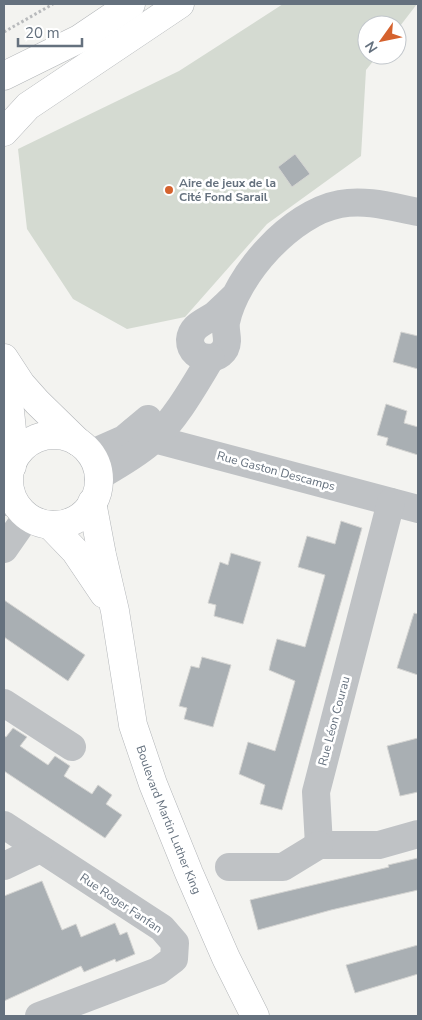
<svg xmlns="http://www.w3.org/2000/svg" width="422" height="1020" font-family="'Nunito Sans',sans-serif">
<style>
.green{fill:#d4dad1}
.building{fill:#a9afb3;stroke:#d4d4d2}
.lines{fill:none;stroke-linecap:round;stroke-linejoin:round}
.major-casing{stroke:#b2b5b8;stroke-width:29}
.highway-casing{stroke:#b1b4b7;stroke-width:29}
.path{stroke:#b8babc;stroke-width:3;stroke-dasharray:2.5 2.5;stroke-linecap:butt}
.minor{stroke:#bfc2c5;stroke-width:28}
.major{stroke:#fff;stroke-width:28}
.highway{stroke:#fff;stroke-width:28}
.poi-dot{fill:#d5622e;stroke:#fff;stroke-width:2}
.labels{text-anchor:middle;stroke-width:5;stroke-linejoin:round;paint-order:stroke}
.poi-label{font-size:12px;font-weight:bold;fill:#65717e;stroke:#fff;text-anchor:start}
.street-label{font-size:12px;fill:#65717e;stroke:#fff}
</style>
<rect width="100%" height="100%" fill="#f3f3f0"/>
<path class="green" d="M283,4H417L397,30V25H367V55H378L366,70L361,156L267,224L185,317L127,329L73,299L27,229L18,149L179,71Z"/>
<g class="building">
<path d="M295,154L310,174L292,187L278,167Z"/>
<path d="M401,332L418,336V369L393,362Z"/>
<path d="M386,404L407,411L404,423L418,427V455L386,445L388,438L377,435Z"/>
<path d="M341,521L362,528L282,810L260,804L265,785L239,774L248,742L275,751L286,713L295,681L269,670L271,661L277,639L305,647L325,575L298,567L307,536L335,544Z"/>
<path d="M231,553L261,562L243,624L214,616L216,605L208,603L220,562L228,565Z"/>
<path d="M4,600L85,655L68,681L4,637Z"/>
<path d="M414,613L418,614V675L397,668Z"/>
<path d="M202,657L231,665L213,727L184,719L187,708L179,706L191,666L199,668Z"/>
<path d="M13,728L27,737L20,746L48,765L55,756L70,766L64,776L92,794L98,785L112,795L106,804L122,815L105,838L4,771V736L6,737Z"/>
<path d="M418,738V792L400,796L387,746Z"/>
<path d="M418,858V890L331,910L258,930L250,900L389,867L388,865Z"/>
<path d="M42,881L62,930L76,924L81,937L115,923L120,935L127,932L135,954L116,962L115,959L84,972L81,966L4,1001V896Z"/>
<path d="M418,945V974L355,993L346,965Z"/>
</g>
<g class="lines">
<defs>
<g id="major">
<path d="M4,358L21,384L37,402L78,442"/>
<path d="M5,364L12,430V466"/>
<circle cx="54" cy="480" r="45"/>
<path id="s1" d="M92,502L102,555L115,611L133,725L153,784L189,873L226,958L255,1016"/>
<path d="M50,525L75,551L104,594"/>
</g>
<g id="highway">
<path d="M4,76L79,39L131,4"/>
<path d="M4,132L28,106L180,4"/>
</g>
</defs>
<use href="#major" class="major-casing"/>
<use href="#highway" class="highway-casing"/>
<path class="path" d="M4,32L53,4"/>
<g class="minor">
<path d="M235,296C229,302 222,308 216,314C206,322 191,325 190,340C190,363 226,364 227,341C227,334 225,329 226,322C236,275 291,213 340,204C366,199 392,207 418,212"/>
<path d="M134,431L154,439L418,509"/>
<path d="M90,454L124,439L148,419"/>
<path d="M98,477C117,465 137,455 153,440C177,417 194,386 211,358"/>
<path d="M4,502L11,492"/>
<path d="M4,549L27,516"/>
<path d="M4,703L72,747"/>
<path d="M4,825L162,928L175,943L174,959L158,971L39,1016"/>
<path d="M319,845L316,792L391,502"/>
<path d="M319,845H379L418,834"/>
<path d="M4,866L40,849"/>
<path d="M229,867H283L319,845"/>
</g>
<use href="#major" class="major"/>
<use href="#highway" class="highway"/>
</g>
<circle class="poi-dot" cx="169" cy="190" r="5"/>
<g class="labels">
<g class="poi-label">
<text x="179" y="187">Aire de jeux de la<tspan x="179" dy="14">Cité Fond Sarail</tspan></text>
</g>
<g class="street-label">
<text transform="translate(276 471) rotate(15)" y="4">Rue Gaston Descamps</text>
<text transform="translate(334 721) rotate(-75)" y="4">Rue Léon Courau</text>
<text dy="4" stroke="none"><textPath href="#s1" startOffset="328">Boulevard Martin Luther King</textPath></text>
<text transform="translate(121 903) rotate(34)" y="4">Rue Roger Fanfan</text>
</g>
</g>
<rect width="422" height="1020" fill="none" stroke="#65717e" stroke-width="10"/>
<g transform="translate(382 40) rotate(237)"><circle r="24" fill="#ffffff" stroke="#c1c6cb"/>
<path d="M0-4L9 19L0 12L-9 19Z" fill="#d5622e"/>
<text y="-8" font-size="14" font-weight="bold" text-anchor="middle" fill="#65717e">N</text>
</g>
<path d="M18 38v8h64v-8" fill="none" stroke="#65717e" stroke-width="2.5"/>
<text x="25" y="38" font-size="15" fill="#65717e" stroke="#ffffff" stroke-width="4" paint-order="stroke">20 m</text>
</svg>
